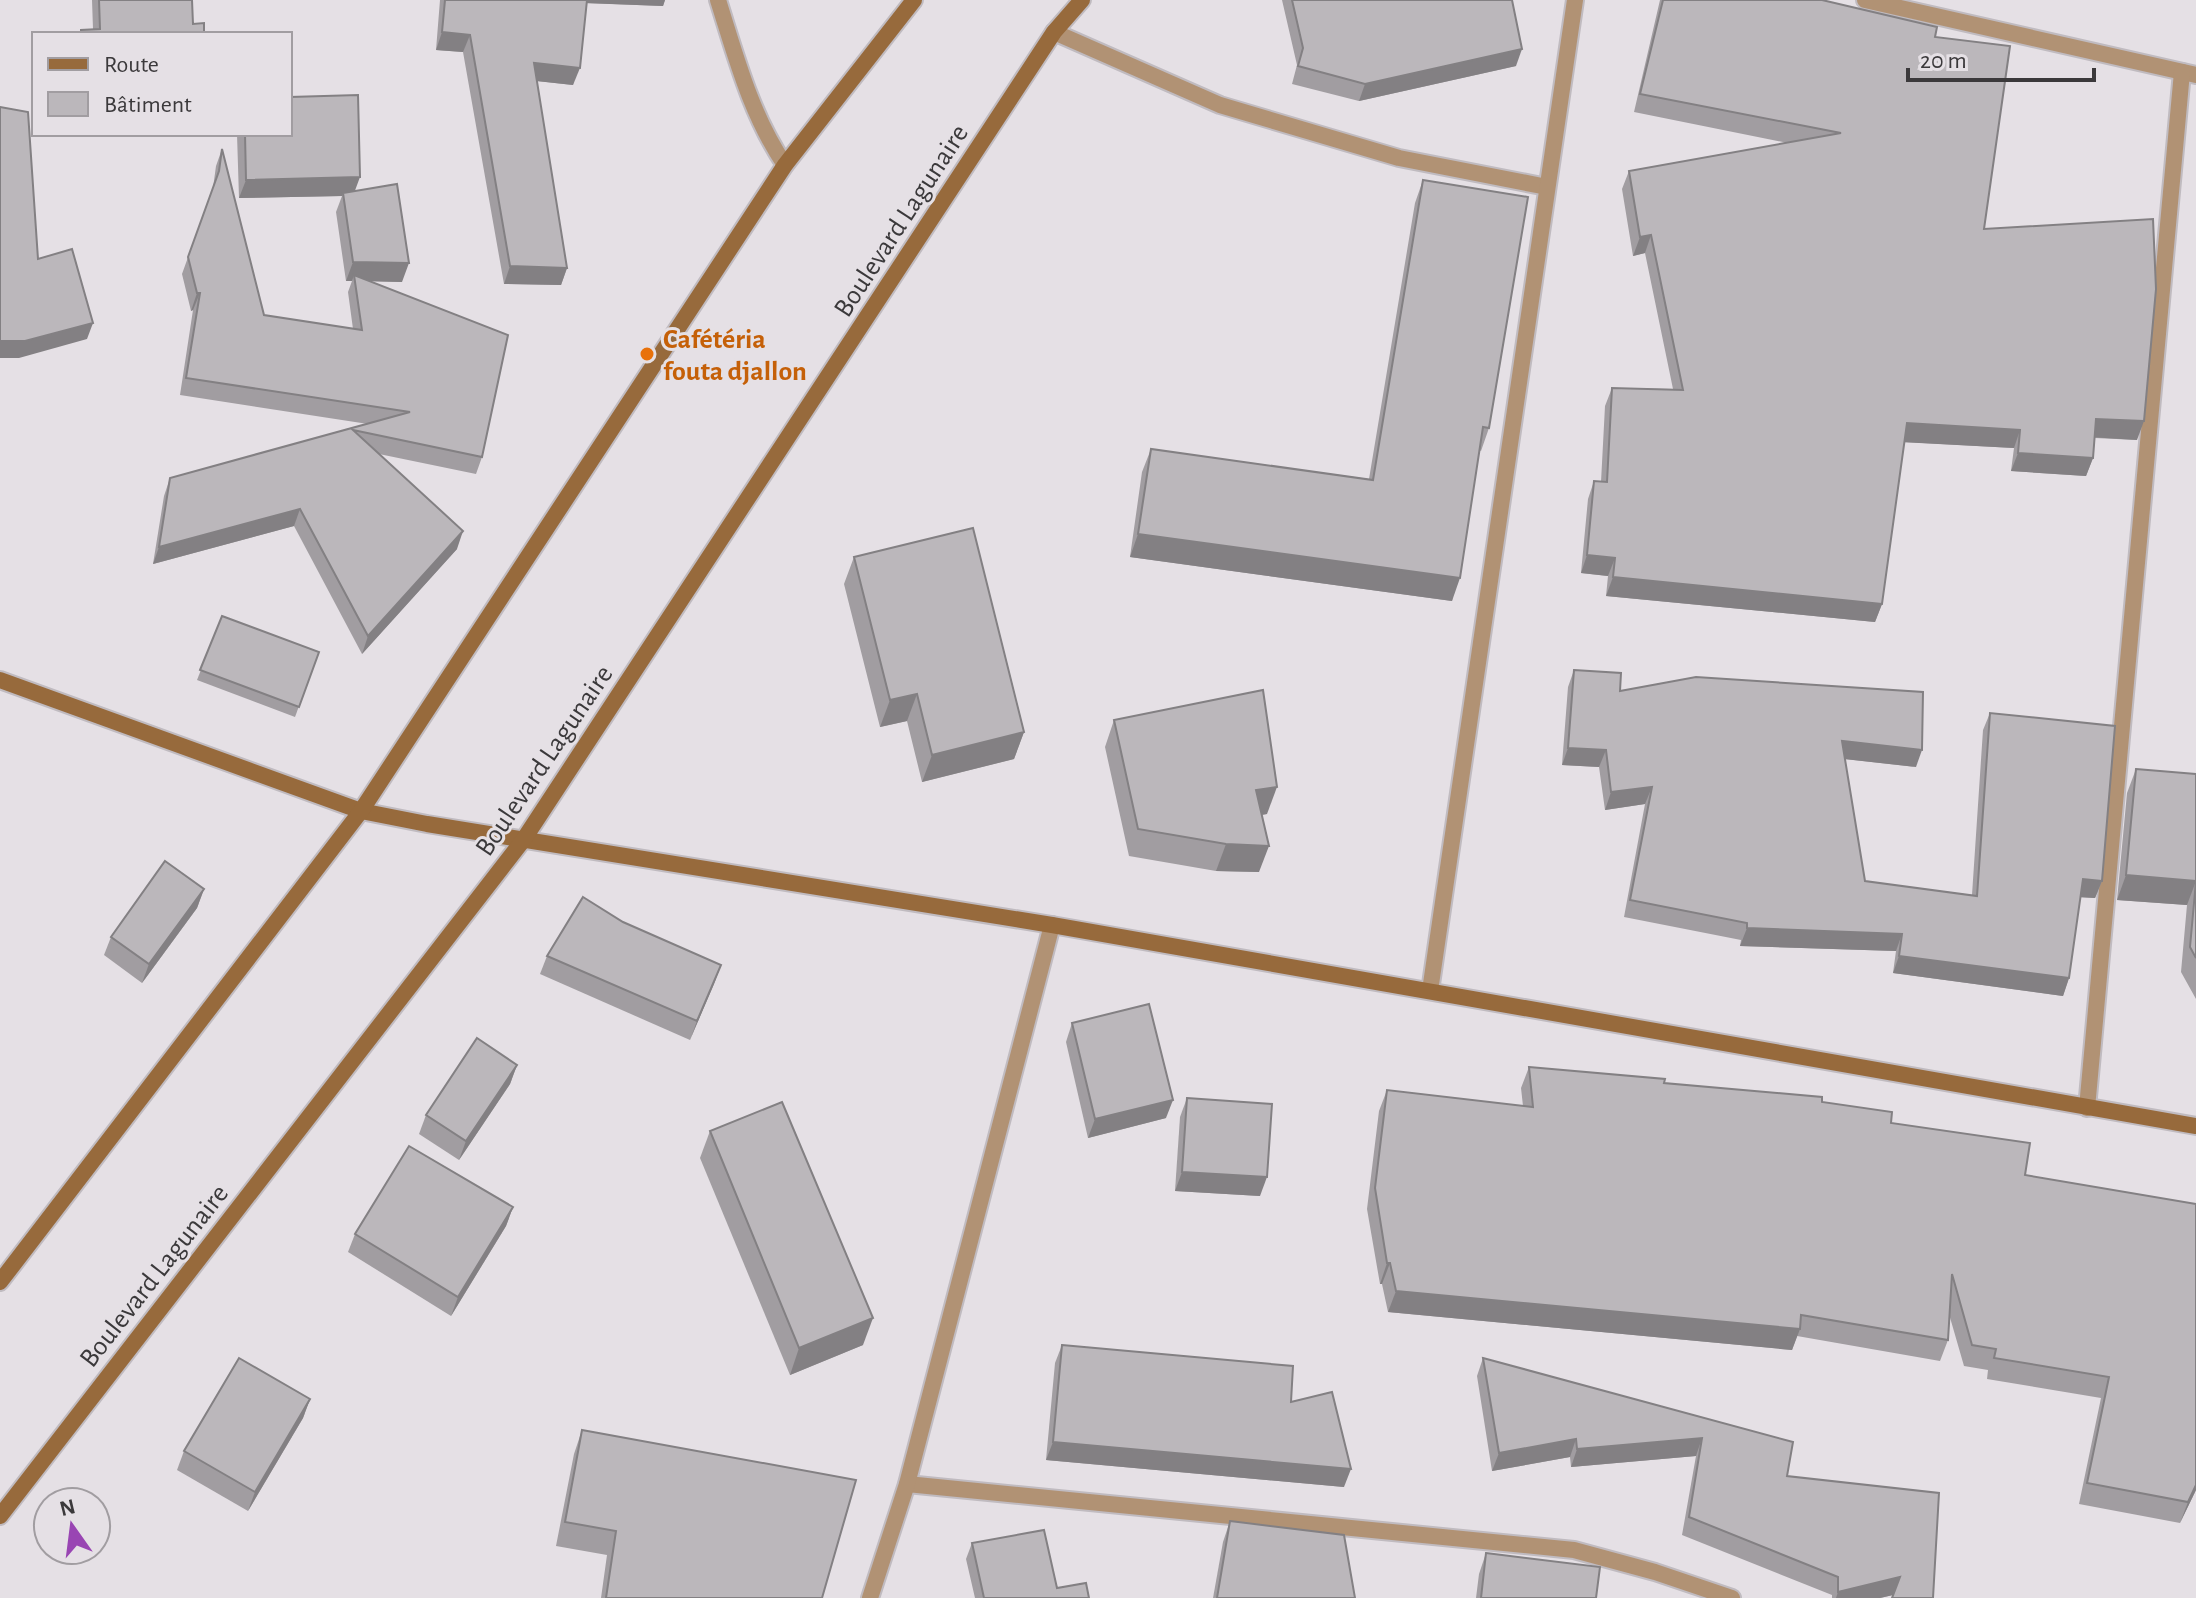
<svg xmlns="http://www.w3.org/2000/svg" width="2196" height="1598" font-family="'Alegreya Sans',sans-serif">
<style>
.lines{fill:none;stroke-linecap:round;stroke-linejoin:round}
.minor-casing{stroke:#c0bbc0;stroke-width:20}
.secondary-casing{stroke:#c0bbc0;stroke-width:20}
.minor{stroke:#b19274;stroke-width:16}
.secondary{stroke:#976a3c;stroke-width:16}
.wall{fill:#a19da1}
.shaded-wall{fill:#838083}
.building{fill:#bbb7bb;stroke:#838083;stroke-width:2}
.food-dot{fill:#e8710a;stroke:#e5e0e5;stroke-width:3}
.labels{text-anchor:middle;stroke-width:6;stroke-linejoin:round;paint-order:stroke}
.street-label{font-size:28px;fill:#3b393b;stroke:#e5e0e5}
.food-label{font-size:28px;font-weight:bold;fill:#c56008;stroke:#e5e0e5;text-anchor:start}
</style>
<rect width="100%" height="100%" fill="#e5e0e5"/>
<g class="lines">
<defs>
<g id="minor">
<path d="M718,0C736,57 751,115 785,165"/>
<path d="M1865,0L2196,75"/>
<path d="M1054,32L1220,105L1399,158L1547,187"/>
<path d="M1430,991L1575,0"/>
<path d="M2087,1108L2182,72"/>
<path d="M907,1484L1574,1550L1655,1572L1732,1598"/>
<path d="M870,1598L907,1484L1052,925"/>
</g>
<g id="secondary">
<path d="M0,680L361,811L427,824L1052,925L2196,1126"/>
<path d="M0,1282L361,811L785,165L914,0"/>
<path d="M0,1516L524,839L1054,32L1082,0"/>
</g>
</defs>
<use href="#minor" class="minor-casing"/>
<use href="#secondary" class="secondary-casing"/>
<use href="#minor" class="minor"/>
<use href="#secondary" class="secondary"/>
</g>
<g class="wall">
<path d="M92,0H192L193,24L204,34H79L81,30L93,29Z"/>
<path d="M440,0H665L663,6L587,3L573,85L537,81L567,268L561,285L504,284L463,52L436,50Z"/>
<path d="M1282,0H1512L1516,66L1359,101L1292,84L1297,65Z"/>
<path d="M1660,0H1822L1935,37L1984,229L2137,440L2095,438L2093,458L2086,476L2011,471L2014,448L1904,442L1882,604L1875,622L1606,596L1608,576L1581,573L1588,499L1594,481L1601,482L1605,406L1612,388L1673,389L1645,253L1633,256L1622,189L1629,171L1788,143L1634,112Z"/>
<path d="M237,134H290L355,191L402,282L371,281L482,457L476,474L379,454L457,549L362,654L294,526L153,564L164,496L170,478L368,424L180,395L193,310L191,311L182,274L213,188L216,166L222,149L264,315L353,329L348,292L352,281H346L336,212L342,196L239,198Z"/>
<path d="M1423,180L1489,428L1481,451L1479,450L1452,601L1130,557L1142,472L1151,449L1369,479L1415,203Z"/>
<path d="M854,557L1024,732L1014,759L922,782L907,721L880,727L844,584Z"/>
<path d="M222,616L319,652L295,717L197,680Z"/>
<path d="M1574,670L1620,691L1916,767L1845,759L1865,881L1972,895L1983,730L1990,713L2102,881L2095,898L2080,897L2069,978L2063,996L1893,973L1896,951L1740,946L1741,940L1624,917L1645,804L1605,810L1599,767L1562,765L1568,687Z"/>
<path d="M1114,720L1267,814L1262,815L1259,872L1216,871L1129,856L1105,747Z"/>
<path d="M2136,769L2196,774V999L2181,972L2187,905L2117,900L2127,793Z"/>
<path d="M204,889L197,908L142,983L104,955L111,937Z"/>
<path d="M623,922L721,965L690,1040L540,974L547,956Z"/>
<path d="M1072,1023L1166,1118L1088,1138L1066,1042Z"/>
<path d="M517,1065L510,1084L459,1160L419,1134L426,1115Z"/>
<path d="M1529,1067L1822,1102L1891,1123L2025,1175L2196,1490L2180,1523L2079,1504L2101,1398L1987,1379L1988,1370L1964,1366L1949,1314L1948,1340L1940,1361L1797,1336L1792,1350L1388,1312L1382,1284H1380L1367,1209L1379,1111L1387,1090L1523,1106L1521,1088Z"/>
<path d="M1187,1098L1260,1196L1175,1191L1180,1117Z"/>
<path d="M710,1131L863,1345L790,1375L700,1158Z"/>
<path d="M513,1207L506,1226L451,1316L348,1252L355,1234Z"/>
<path d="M1062,1345L1291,1402L1344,1487L1046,1460L1055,1363Z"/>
<path d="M1483,1358L1793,1442L1787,1476L1893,1595L1880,1598H1832V1595L1682,1535L1696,1456L1571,1467L1570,1457L1492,1471L1477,1376Z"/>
<path d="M310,1399L303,1418L248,1511L177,1470L184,1451Z"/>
<path d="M582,1430L822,1598H601L607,1555L556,1546L574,1454Z"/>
<path d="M1230,1521L1355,1598H1213L1223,1542Z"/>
<path d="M972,1543L1057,1588L1089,1598H975L966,1559Z"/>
<path d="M1486,1553L1596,1598H1476L1479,1574Z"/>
</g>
<g class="shaded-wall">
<path d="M584,0H665L663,6L583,3Z"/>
<path d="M442,32L470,35L463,52L436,50Z"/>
<path d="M1522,49L1516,66L1359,101L1365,84Z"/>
<path d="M534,63L580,68L573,85L527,80Z"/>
<path d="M360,177L353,196L343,193L342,196L239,198L246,180Z"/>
<path d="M1651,235L1645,253L1633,256L1640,237Z"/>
<path d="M353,262L409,263L402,282L355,281L354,275L352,281H346Z"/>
<path d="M510,266L567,268L561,285L504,284Z"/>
<path d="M197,293H200L193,310L191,311Z"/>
<path d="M93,323L87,339L19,358H0V341Z"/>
<path d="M2096,419L2144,421L2137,440L2089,437Z"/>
<path d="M1907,423L2020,430L2014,448L1900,442Z"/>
<path d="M2018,453L2093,458L2086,476L2011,471Z"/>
<path d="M300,509L294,526L153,564L159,547Z"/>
<path d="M463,531L457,549L362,654L368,636Z"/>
<path d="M1138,534L1460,578L1452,601L1130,557Z"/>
<path d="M1587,555L1615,558L1608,576L1581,573Z"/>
<path d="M1613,577L1882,604L1875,622L1606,596Z"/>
<path d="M917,694L907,721L880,727L890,700Z"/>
<path d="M1024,732L1014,759L922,782L932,755Z"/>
<path d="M1842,741L1922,750L1916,767L1835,758Z"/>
<path d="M1568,748L1606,750L1599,767L1562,765Z"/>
<path d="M1277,787L1267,814L1246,817L1256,790Z"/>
<path d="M1652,787L1645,804L1605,810L1611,792Z"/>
<path d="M1226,844L1269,846L1259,872L1216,871Z"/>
<path d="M2126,875L2196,881L2187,905L2117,900Z"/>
<path d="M2083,879L2102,881L2095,898L2076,897Z"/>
<path d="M204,889L197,908L142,983L149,964Z"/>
<path d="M1747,928L1902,934L1896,951L1740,946Z"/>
<path d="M1899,956L2069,978L2063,996L1893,973Z"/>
<path d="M721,965L714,984L690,1040L697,1021Z"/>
<path d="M517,1065L510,1084L459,1160L466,1141Z"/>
<path d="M1173,1100L1166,1118L1088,1138L1095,1119Z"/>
<path d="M1182,1172L1267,1177L1260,1196L1175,1191Z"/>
<path d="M513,1207L506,1226L451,1316L458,1297Z"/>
<path d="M1387,1263H1390L1382,1284H1380Z"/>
<path d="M1396,1291L1800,1329L1792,1350L1388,1312Z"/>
<path d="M873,1318L863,1345L790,1375L799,1348Z"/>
<path d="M310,1399L303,1418L248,1511L255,1492Z"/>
<path d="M1702,1438L1696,1456L1571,1467L1577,1449Z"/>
<path d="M1576,1439L1570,1457L1492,1471L1499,1453Z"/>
<path d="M1053,1442L1351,1469L1344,1487L1046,1460Z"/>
<path d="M2196,1485V1490L2180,1523L2188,1502Z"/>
<path d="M1900,1577L1893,1595L1880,1598H1836L1838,1592Z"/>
</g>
<g class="building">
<path d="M99,0H192L193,24L204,23V34H81V30L100,29Z"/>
<path d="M445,0H587L580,68L534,63L567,268L510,266L470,35L442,32Z"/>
<path d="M1292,0H1512L1522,49L1365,84L1298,66L1303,48Z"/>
<path d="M1663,0H1822L1937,27L1935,37L2010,46L1984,229L2153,219L2156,289L2144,421L2096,419L2093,458L2018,453L2020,430L1907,423L1882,604L1613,577L1615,558L1587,555L1594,481L1607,482L1612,388L1683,390L1651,235L1640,237L1629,171L1841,133L1640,94Z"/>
<path d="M358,95L360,177L246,180L245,134H290V97Z"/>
<path d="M0,107L28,112L38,259L72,249L93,323L25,341H0Z"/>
<path d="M222,149L264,315L362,330L354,275L508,335L482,457L353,430L463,531L368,636L300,509L159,547L170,478L410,412L186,378L200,293H197L188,257L219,171Z"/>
<path d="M1423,180L1528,197L1489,428L1483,427L1460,578L1138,534L1151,449L1373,480Z"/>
<path d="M397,184L409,263L353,262L343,193Z"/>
<path d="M973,528L1024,732L932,755L917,694L890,700L854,557Z"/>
<path d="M222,616L319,652L299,707L200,670Z"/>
<path d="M1574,670L1621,673L1620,691L1696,677L1923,692L1922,750L1842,741L1865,881L1977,896L1990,713L2115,726L2102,881L2083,879L2069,978L1899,956L1902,934L1747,928V923L1630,900L1652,787L1611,792L1606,750L1568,748Z"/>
<path d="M1263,690L1277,787L1256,790L1269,846L1226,844L1138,829L1114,720Z"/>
<path d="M2136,769L2196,774V958L2190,947L2196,881L2126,875Z"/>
<path d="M165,861L204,889L149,964L111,937Z"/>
<path d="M583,897L623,922L721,965L697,1021L547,956Z"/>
<path d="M1149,1004L1173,1100L1095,1119L1072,1023Z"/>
<path d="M477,1038L517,1065L466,1141L426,1115Z"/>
<path d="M1529,1067L1665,1079L1664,1083L1822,1097V1102L1892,1112L1891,1123L2030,1143L2025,1175L2196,1204V1485L2188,1502L2087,1483L2109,1377L1994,1358L1996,1349L1972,1345L1952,1274L1948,1340L1801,1315L1800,1329L1396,1291L1390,1263H1387L1375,1188L1387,1090L1533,1107Z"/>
<path d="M1187,1098L1272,1104L1267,1177L1182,1172Z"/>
<path d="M782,1102L873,1318L799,1348L710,1131Z"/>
<path d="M409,1146L513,1207L458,1297L355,1234Z"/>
<path d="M1062,1345L1293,1366L1291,1402L1332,1392L1351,1469L1053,1442Z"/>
<path d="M239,1358L310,1399L255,1492L184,1451Z"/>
<path d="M1483,1358L1793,1442L1787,1476L1939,1493L1933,1598H1892L1900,1577L1838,1592V1577L1689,1517L1702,1438L1577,1449L1576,1439L1499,1453Z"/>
<path d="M582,1430L856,1480L822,1598H606L616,1531L565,1522Z"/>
<path d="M1230,1521L1344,1535L1355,1598H1217Z"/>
<path d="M1044,1530L1057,1588L1086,1583L1089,1598H984L972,1543Z"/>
<path d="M1486,1553L1600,1567L1596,1598H1481Z"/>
</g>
<circle class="food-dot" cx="647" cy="354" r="8"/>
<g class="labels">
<g class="street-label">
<text transform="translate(900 220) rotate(-57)" y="10">Boulevard Lagunaire</text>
<text transform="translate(543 760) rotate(-56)" y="10">Boulevard Lagunaire</text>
<text transform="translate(153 1275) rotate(-52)" y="10">Boulevard Lagunaire</text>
</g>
<g class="food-label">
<text x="663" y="348">Cafétéria<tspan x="663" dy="32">fouta djallon</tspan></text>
</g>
</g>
<rect x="32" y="32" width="260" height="104" fill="#e5e0e5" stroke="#a19da1" stroke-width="2"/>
<rect x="48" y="58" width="40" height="12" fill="#976a3c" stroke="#a19da1" stroke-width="2"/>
<text x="104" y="72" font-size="24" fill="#3b393b">Route</text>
<rect x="48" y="92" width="40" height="24" fill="#bbb7bb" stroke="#a19da1" stroke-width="2"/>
<text x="104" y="112" font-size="24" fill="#3b393b">Bâtiment</text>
<g transform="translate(72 1526) rotate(346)"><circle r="38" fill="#e5e0e5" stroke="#a19da1" stroke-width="2"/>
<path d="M0-6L14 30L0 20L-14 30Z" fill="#9945b3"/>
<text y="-12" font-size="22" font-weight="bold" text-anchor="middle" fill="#3b393b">N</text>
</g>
<path d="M1908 68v12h186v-12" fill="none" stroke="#3b393b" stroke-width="4"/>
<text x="1920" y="68" font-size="24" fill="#3b393b" stroke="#e5e0e5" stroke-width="6" paint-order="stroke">20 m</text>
</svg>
